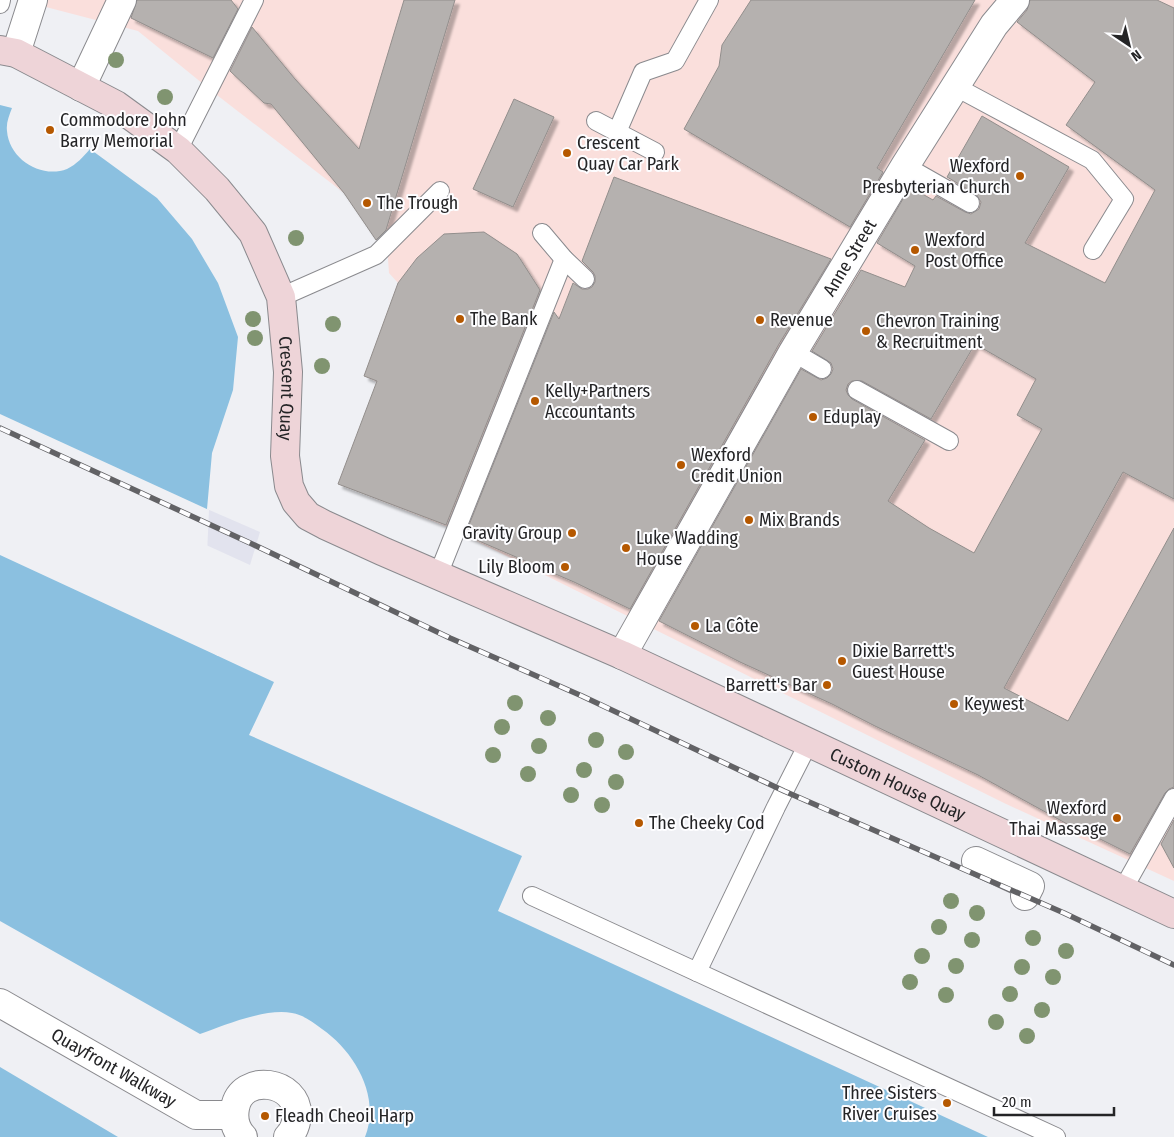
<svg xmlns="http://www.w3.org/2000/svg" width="1174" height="1137" font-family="'Fira Sans Condensed',sans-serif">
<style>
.commercial{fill:#fadfdc}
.built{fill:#e2e3ee}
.water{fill:#8bc0e0}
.pier{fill:#eff0f4}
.building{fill:#b5b1af;stroke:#928e8c;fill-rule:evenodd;filter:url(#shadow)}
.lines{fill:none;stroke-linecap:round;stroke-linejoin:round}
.lane-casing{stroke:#8a8a8e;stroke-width:20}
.street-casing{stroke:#8a8a8e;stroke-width:30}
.secondary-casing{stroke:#8a8a8e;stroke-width:30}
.lane{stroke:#fff;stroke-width:18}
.street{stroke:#fff;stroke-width:28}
.secondary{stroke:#eed4d8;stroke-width:28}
.rail-casing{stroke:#626265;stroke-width:5.5}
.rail{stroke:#fdfdff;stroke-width:4;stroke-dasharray:11;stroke-linecap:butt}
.tree{fill:#809470}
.poi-dot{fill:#b55800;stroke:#fdfdff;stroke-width:2}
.labels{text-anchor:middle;stroke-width:4;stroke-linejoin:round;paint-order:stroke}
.poi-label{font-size:18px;fill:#242426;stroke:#fdfdff;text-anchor:start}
.street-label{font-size:18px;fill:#242426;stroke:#fdfdff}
</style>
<defs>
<filter id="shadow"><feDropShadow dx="4.5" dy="4.5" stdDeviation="1" flood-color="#0004"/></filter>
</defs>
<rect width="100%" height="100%" fill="#eff0f4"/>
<path class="commercial" d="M19,0H1174V881L1004,803L448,527L338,484L377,382L364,376L398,283L389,273L386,231L366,225L344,193L213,92L138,31Z"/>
<path class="built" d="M0,451L207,509L260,532L250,565Z"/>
<g class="water">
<path d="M0,105L12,108C9,116 6,123 7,131C9,159 41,179 67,169C77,164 83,157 90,149L157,198L192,239L218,283L238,337L233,390L212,453L207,509L200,645L218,656L274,682L249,735L522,856L498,911L988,1137H365C381,1097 355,1052 322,1029C312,1022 304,1015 292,1013C265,1008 225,1025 200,1034L0,921Z"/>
<path d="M0,1067L118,1137H0Z"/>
</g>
<path class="pier" d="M0,414L209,510L203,644L219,653L218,656L0,555Z"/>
<g class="building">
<path d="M137,0H231L238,9L213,58L131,18Z"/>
<path d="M404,0H455L386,230L376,240L344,193L271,104L264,103L230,71L252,27L295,79L359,149Z"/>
<path d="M751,0H975L877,168L883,172L850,227L684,129L719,66L722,45Z"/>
<path d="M1030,0H1157L1174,8V499L1123,472L1004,688L1068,721L1174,528V787L1169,789L1165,793L1130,854L1070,824L1069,825L978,775L875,726L832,704L740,662L659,621L801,369L821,380L827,378L831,374L833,369L831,363L812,351L861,270L905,287L915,266L877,243L910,187L933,200L936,196L965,212L971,214L979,209L981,202L976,194L947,177L982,116L1069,167L1025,243L1105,283L1155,190L1066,125L1095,82L1017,22L1027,10ZM975,344L1036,379L1017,415L1042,429L974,553L929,528L888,501L925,440L852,399L848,395L846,390L848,384L852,381H862L931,419Z"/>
<path d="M514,99L554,117L513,207L473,189Z"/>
<path d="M614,177L831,259L779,344L630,609L574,582L465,535L554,312L559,319L573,283L582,289H588L592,287L595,282V276L593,272L582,261Z"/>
<path d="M484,232L517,254L540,290L446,525L338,484L377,381L364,376L398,283L417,258L444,234Z"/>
<path d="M1174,820V868L1161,844Z"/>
</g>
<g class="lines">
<defs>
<g id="lane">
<path d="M0,4L1,0"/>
<path d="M956,87L1092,160L1124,199L1093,250"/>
<path d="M596,121L655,152"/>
<path d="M617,132L643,72L675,61L709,0"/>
<path d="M178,150L254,0"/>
<path d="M905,166L970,203"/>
<path d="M542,233L564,259L585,279"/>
<path d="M281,297L376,255L440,191"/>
<path d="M793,352L822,369"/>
<path d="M857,390L949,441"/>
<path d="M438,575L564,259"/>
<path d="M1122,891L1174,798"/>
<path d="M532,896L697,972L776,807L808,744"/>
<path d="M697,972L1056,1137"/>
</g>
<g id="street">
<path d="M16,53L33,0"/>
<path d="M81,87L122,0"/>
<path id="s1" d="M622,655L793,352L905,166L994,25L1015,0"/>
<path d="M976,861L1030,886L1025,896"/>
<path id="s2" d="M0,1003L196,1115H234"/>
<path d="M243,1137C235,1129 233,1119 235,1108C241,1072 299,1080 297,1116C296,1125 294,1131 288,1137"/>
</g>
<g id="secondary">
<path id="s3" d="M0,50L16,53L116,105L178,150L217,189L253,233L281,297L288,372L285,456L289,486L296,502L308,516L325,525L382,551L622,655L1174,914"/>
</g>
</defs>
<use href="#lane" class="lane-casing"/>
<use href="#street" class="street-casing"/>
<use href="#secondary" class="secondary-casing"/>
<use href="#lane" class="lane"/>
<use href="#street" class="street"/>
<use href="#secondary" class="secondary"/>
<defs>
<path id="rail" d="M0,428L250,543L450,638L582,696L784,791L1064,913L1174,965"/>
</defs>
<use href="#rail" class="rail-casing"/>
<use href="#rail" class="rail"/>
</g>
<g class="tree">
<circle cx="116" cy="60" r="8"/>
<circle cx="165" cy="97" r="8"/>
<circle cx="296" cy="238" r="8"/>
<circle cx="253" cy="319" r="8"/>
<circle cx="333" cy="324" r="8"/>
<circle cx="255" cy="338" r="8"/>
<circle cx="322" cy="366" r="8"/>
<circle cx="515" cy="703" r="8"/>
<circle cx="548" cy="718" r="8"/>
<circle cx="502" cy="727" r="8"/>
<circle cx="596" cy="740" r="8"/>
<circle cx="539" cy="746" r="8"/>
<circle cx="626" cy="752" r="8"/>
<circle cx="493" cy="755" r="8"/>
<circle cx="584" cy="770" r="8"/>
<circle cx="528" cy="774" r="8"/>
<circle cx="616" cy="782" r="8"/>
<circle cx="571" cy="795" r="8"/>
<circle cx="602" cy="805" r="8"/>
<circle cx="951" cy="901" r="8"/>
<circle cx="977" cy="913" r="8"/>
<circle cx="939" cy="927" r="8"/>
<circle cx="1033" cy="938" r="8"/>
<circle cx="972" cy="940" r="8"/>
<circle cx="1066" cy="951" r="8"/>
<circle cx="922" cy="956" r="8"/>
<circle cx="956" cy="966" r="8"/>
<circle cx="1022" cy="967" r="8"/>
<circle cx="1053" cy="977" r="8"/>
<circle cx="910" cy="982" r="8"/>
<circle cx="1010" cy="994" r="8"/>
<circle cx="946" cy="995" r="8"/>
<circle cx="1042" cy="1010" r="8"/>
<circle cx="996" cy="1022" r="8"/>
<circle cx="1027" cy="1036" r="8"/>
</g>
<g class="poi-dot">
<circle cx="50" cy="130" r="5"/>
<circle cx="567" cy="153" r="5"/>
<circle cx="1020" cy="176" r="5"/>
<circle cx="367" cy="203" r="5"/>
<circle cx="915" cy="250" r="5"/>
<circle cx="460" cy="319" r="5"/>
<circle cx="760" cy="320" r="5"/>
<circle cx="866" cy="331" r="5"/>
<circle cx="535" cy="401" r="5"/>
<circle cx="813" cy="417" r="5"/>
<circle cx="681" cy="465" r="5"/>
<circle cx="749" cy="520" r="5"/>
<circle cx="572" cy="533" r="5"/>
<circle cx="626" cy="548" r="5"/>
<circle cx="565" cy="567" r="5"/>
<circle cx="695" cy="626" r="5"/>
<circle cx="842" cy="661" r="5"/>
<circle cx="827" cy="685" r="5"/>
<circle cx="954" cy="704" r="5"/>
<circle cx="1117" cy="818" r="5"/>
<circle cx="639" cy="823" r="5"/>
<circle cx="947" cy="1103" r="5"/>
<circle cx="265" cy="1116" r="5"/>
</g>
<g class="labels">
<g class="poi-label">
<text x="60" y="126">Commodore John<tspan x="60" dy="21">Barry Memorial</tspan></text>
<text x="577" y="149">Crescent<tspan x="577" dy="21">Quay Car Park</tspan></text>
<text x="1010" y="172" text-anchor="end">Wexford<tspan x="1010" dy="21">Presbyterian Church</tspan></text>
<text x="377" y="209">The Trough</text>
<text x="925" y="246">Wexford<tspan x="925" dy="21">Post Office</tspan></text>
<text x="470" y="325">The Bank</text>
<text x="770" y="326">Revenue</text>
<text x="876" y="327">Chevron Training<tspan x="876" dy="21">&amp; Recruitment</tspan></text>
<text x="545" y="397">Kelly+Partners<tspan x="545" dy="21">Accountants</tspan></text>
<text x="823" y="423">Eduplay</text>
<text x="691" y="461">Wexford<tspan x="691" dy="21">Credit Union</tspan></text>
<text x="759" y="526">Mix Brands</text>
<text x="562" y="539" text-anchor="end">Gravity Group</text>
<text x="636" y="544">Luke Wadding<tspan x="636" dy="21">House</tspan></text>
<text x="555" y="573" text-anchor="end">Lily Bloom</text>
<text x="705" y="632">La Côte</text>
<text x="852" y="657">Dixie Barrett's<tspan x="852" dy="21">Guest House</tspan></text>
<text x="817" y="691" text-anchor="end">Barrett's Bar</text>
<text x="964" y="710">Keywest</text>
<text x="1107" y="814" text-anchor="end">Wexford<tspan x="1107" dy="21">Thai Massage</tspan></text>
<text x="649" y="829">The Cheeky Cod</text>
<text x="937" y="1099" text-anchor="end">Three Sisters<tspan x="937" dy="21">River Cruises</tspan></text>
<text x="275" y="1122">Fleadh Cheoil Harp</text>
</g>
<g class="street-label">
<text dy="6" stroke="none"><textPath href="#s1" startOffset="458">Anne Street</textPath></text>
<text dy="6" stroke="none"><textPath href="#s3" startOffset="479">Crescent Quay</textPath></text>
<text dy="6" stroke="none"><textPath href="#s3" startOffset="1261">Custom House Quay</textPath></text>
<text dy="6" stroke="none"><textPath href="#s2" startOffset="131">Quayfront Walkway</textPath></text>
</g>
</g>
<g transform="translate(1129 45) rotate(145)" stroke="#fdfdff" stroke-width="4" paint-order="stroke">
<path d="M0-4L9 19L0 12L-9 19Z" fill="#242426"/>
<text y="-8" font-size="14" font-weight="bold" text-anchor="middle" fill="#242426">N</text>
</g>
<path d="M994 1107v8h120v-8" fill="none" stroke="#242426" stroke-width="2.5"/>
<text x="1002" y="1107" font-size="15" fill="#242426" stroke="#fdfdff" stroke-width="4" paint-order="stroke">20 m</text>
</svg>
